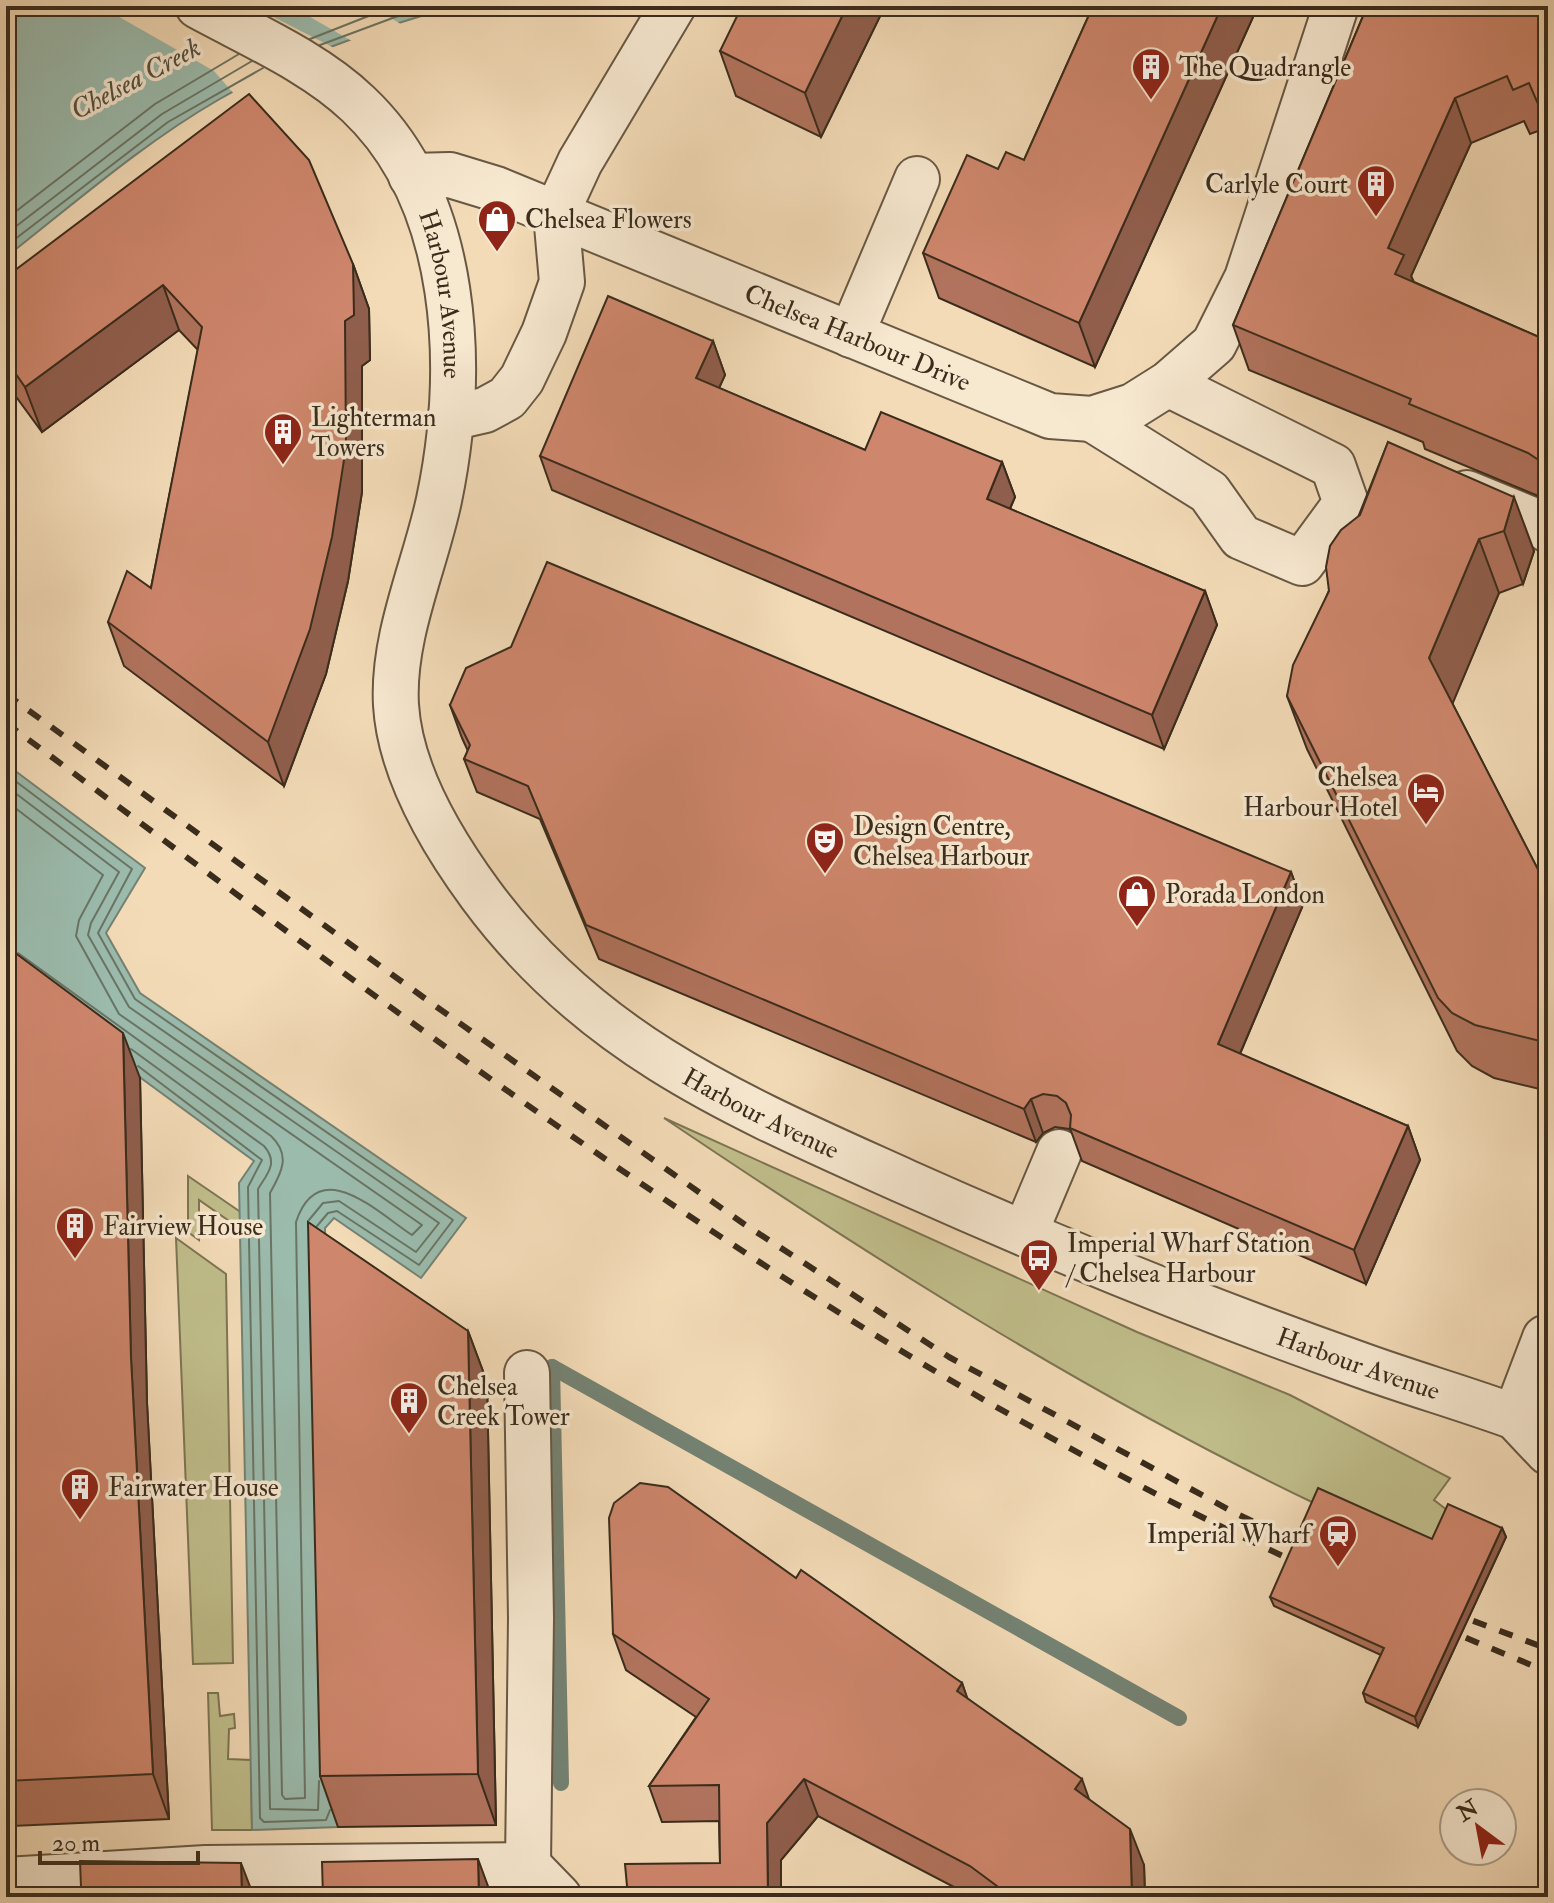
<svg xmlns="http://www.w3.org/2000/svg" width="1554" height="1903" font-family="'IM FELL Double Pica',serif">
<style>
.green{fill:#c0be8b;stroke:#7d7554;stroke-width:2}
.water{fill:#9bbbad;stroke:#748273;stroke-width:2}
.pier{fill:#f3dbb7}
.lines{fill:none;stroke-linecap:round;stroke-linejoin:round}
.shore{stroke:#6a7464;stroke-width:2}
.stream{stroke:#748273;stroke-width:16}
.minor-casing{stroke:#685843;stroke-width:48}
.minor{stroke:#f7e8d0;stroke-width:44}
.rail{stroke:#3a2c1c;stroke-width:6;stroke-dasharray:14 14;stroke-linecap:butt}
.wall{fill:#b1735d;stroke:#3a2c1c;stroke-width:2}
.shaded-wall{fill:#905e4c;stroke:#3a2c1c;stroke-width:2}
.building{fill:#ce866c;stroke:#3a2c1c;stroke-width:2}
.labels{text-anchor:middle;stroke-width:7;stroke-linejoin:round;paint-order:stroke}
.poi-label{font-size:26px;fill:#3a2c1c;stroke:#f7e8d0;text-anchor:start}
.street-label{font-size:26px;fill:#3a2c1c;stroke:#f7e8d0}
.water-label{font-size:28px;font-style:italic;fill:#525040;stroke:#f7e8d0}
</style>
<rect width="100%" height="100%" fill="#f3dbb7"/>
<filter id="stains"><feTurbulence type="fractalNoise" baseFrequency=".0025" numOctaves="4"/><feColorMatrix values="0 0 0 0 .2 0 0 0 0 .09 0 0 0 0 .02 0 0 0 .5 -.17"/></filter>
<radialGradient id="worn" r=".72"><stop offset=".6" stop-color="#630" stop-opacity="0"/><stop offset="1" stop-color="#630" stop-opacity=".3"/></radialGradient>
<g class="green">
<path d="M664,1118L1137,1332L1290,1395L1450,1478L1434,1500L1451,1513L1435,1548C1396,1534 1354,1522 1316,1504C1088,1395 873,1259 664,1118Z"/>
<path d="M188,1176L242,1213V1230L199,1200V1240L188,1232Z"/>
<path d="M176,1238L226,1274L233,1663L193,1664Z"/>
<path d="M208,1693H218L220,1716L234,1714L235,1728L229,1729L228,1759L251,1760L252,1830H212Z"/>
</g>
<g class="water">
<path d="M58,6H457C381,26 286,60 218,100C142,144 75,203 6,257V14Z"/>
<path d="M6,764L145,868L106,933L140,993L466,1218L421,1278L334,1218L325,1228L338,1827L252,1830L239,1183L254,1161L6,979Z"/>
</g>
<g class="pier">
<path d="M100,6H252L340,51L235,95L214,71Z"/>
<path d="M291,6H371L404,26L357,44Z"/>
</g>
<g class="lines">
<g class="shore">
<path d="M310,39L394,6"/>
<path d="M320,45L425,6"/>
<path d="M6,219L155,104L239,54"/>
<path d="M6,234L162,114L252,61"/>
<path d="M6,246L168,122L263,68"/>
<path d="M6,774L132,869L98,933L135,999L453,1220L419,1265L337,1211L328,1213L317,1226"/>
<path d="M6,786L119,872L91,923L88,935L129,1007L439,1223L416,1252L339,1201L323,1203L309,1220"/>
<path d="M6,801L103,875L79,920L76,936L119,1014L422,1225L412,1235C378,1213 319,1153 296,1222L305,1798L285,1799L282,1795L270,1193C282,1172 291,1155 271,1136L18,953"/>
<path d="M131,1049L264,1146C279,1163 267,1174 258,1189L270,1809L318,1810L319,1781"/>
<path d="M138,1066L262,1160L248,1187L260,1818L264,1822L326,1820L330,1810"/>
</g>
<g class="stream">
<path d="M552,1367L1179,1718"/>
<path d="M552,1367L561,1783"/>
</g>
<defs>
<g id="minor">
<path id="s1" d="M198,6C251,35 314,62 358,104C461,201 466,370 439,500C425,566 392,636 396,705C400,772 442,842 481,895C593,1047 740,1107 906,1182C1054,1248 1205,1310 1358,1364C1410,1383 1463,1398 1515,1417L1548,1452"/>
<path id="s2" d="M411,176L450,175L496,189L1050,416L1092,419L1133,406L1168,384L1214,344L1247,278L1336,6"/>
<path d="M851,335L917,179"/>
<path d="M450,418L485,410L507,398L522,379L544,333L562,282L556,214L580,162L673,6"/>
<path d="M1092,419L1209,492L1241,537L1302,563L1346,503L1333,466L1168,384"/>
<path d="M1467,493L1535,521L1548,530"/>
<path d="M1025,1233L1059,1152"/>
<path d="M527,1373L531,1618L528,1865"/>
<path d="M1515,1417L1545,1338"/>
<path d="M6,1880L206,1868L528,1865L559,1897"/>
</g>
</defs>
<use href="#minor" class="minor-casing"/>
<use href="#minor" class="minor"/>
<g class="rail">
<path d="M6,694L434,1005L744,1224L949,1357L1233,1512L1316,1551"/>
<path d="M6,723C419,1029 840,1355 1309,1568"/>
<path d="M1447,1611L1548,1649"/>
<path d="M1440,1627L1548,1672"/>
</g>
</g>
<g class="wall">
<path d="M885,6L821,137L736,96L720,51Z"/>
<path d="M1093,6H1258L1095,367L939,298L923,253L998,169L1024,160Z"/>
<path d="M1548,6V133L1546,128L1530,134L1524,121L1471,143L1411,276L1414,282L1548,341V500L1425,449L1423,442L1249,370L1233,325L1366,9Z"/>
<path d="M353,264L369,309L370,360L362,366V492L348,581L326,674L284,786L124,666L108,622L151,588L198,350L179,330L42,432L6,383V277Z"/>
<path d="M713,341L725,375L719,388L865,450L1002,462L1015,497L1010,509L1205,591L1217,625L1164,749L552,490L540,456Z"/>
<path d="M1388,442L1534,551L1523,584L1499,593L1452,703L1548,889V1091L1494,1078L1472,1066L1457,1051L1307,749L1287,696Z"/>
<path d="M450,705L1291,872L1303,905L1240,1054L1408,1126L1420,1160L1366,1284L1082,1161L1071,1131L1069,1129L1055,1127L1043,1133L1036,1142L599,959L540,819L477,792L464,759L468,751L462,738Z"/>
<path d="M6,946L140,1078L147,1403L169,1819L12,1826L6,1809Z"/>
<path d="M468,1331L487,1382L496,1825L338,1827L320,1776Z"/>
<path d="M1502,1528L1506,1537L1418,1727L1366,1702L1363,1693L1381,1655L1274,1606L1270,1597L1432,1539Z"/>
<path d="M796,1578L962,1683L967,1698L1089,1800L1144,1865L1145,1897H973L818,1816L781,1860L720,1863L719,1821L662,1822L649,1786L696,1717L626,1670L613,1634Z"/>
</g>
<g class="shaded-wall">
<path d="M847,6H885L821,137L805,93Z"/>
<path d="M1222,6H1258L1095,367L1079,323Z"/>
<path d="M1455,98L1471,143L1411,276L1420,299L1395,274L1388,248Z"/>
<path d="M353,264L369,309L370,360L362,366V492L348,581L326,674L284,786L268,742L345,321Z"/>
<path d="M163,285L179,330L42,432L25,387Z"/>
<path d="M713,341L725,375L708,412L696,378Z"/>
<path d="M1002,462L1015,497L999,533L987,499Z"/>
<path d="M1514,497L1534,551L1523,584L1504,531Z"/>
<path d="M1479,539L1499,593L1449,712L1429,658Z"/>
<path d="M1205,591L1217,625L1164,749L1152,715Z"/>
<path d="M1291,872L1303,905L1230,1077L1218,1044Z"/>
<path d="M123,1033L140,1078L147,1403L169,1819L153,1774L131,1358Z"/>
<path d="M1031,1099L1043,1133L1036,1142L1024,1109Z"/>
<path d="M1408,1126L1420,1160L1366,1284L1354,1250Z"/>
<path d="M468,1331L487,1382L496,1825L478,1774Z"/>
<path d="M1502,1528L1506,1537L1418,1727L1415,1717Z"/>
<path d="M962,1683L975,1720L957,1691Z"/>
<path d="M804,1779L818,1816L781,1860V1897H768L767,1823Z"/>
<path d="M1082,1779L1095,1816L1075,1789Z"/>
<path d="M1130,1829L1144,1865L1145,1897H1132Z"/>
<path d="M478,1859L492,1897H479Z"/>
<path d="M241,1863L254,1897H242Z"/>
</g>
<g class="building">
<path d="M742,6H847L805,93L720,51Z"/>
<path d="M1093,6H1222L1079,323L923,253L967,155L998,169L1006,152L1024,160Z"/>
<path d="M1374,6H1548V127L1529,83L1513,90L1507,76L1455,98L1388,248L1404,255L1395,274L1548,341V461L1543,463L1528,453L1409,404L1411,399L1233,325L1366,9Z"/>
<path d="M249,94L309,160L353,264L354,315L345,321L346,447L332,537L310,629L268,742L108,622L127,571L151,588L202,327L163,285L25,387L6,360V277Z"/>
<path d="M608,296L713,341L696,378L865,450L881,412L1002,462L987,499L1205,591L1152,715L540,456Z"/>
<path d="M1388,442L1514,497L1504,531L1479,539L1429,658L1548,889V1043L1475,1025L1452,1013L1438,998L1287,696L1293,665L1329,591L1326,567L1330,546L1341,530L1360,515Z"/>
<path d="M547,562L1291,872L1218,1044L1408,1126L1354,1250L1070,1128L1071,1115L1066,1103L1057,1096L1043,1094L1031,1099L1024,1109L586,925L528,786L464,759L470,745L450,705L466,668L511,647Z"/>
<path d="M6,946L123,1033L131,1358L153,1774L6,1781Z"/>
<path d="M308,1222L468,1331L478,1774L320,1776Z"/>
<path d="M640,1483L668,1487L796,1578L801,1570L962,1683L957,1691L1082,1779L1075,1789L1130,1829L1132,1897H1005V1892L970,1866L804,1779L767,1823L768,1897H628L625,1864L720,1863L719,1785L649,1786L709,1699L613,1634L609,1518L614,1503Z"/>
<path d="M1318,1488L1432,1539L1448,1504L1502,1528L1415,1717L1363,1693L1384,1648L1270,1597Z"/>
<path d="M478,1859L479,1897H323L322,1862Z"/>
<path d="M80,1861L241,1863L242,1897H6V1888L81,1887Z"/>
</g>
<defs>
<symbol id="building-pin" viewBox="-11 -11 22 30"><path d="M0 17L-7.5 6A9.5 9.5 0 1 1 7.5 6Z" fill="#8f2418" stroke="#f7e8d0"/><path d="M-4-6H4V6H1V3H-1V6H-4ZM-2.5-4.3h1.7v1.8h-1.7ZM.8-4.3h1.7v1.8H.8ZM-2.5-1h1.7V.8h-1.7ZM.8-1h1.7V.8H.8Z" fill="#fff"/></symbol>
<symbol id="shop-pin" viewBox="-11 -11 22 30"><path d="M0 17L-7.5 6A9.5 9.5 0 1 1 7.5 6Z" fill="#8f2418" stroke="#f7e8d0"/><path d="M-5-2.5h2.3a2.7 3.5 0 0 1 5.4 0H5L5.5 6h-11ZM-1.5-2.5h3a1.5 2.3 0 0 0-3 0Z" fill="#fff"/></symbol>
<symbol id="hotel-pin" viewBox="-11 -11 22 30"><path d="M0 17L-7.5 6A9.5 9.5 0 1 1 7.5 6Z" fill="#8f2418" stroke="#f7e8d0"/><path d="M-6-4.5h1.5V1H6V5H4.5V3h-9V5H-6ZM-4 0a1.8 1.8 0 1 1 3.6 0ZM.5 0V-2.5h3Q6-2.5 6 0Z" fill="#fff"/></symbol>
<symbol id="theatre-pin" viewBox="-11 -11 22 30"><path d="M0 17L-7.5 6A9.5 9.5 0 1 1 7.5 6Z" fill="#8f2418" stroke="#f7e8d0"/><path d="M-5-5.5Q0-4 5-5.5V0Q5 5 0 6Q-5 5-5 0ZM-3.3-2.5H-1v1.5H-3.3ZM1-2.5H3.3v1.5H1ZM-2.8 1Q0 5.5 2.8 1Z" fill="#fff"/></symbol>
<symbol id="bus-pin" viewBox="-11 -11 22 30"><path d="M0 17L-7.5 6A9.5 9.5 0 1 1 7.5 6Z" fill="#8f2418" stroke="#f7e8d0"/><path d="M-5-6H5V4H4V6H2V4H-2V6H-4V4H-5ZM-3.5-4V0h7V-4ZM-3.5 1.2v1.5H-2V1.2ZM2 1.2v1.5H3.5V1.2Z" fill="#fff"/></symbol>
<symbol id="station-pin" viewBox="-11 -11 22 30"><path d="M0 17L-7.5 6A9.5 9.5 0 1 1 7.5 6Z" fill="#8f2418" stroke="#f7e8d0"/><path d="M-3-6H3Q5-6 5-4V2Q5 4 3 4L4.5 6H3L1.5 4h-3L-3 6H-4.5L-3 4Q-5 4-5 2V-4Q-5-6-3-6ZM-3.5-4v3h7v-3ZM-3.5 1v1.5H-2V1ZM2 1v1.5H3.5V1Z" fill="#fff"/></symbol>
</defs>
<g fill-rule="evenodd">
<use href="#building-pin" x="1129" y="45" width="44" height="60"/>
<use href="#building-pin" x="1354" y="162" width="44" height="60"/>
<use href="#shop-pin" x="475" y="197" width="44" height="60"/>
<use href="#building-pin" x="261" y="410" width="44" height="60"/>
<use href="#hotel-pin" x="1404" y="770" width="44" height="60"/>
<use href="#theatre-pin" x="803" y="819" width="44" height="60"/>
<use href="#shop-pin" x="1115" y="872" width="44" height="60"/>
<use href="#building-pin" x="53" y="1204" width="44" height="60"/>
<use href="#bus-pin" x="1017" y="1236" width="44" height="60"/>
<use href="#building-pin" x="387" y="1379" width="44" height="60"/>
<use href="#building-pin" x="58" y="1465" width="44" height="60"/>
<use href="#station-pin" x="1316" y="1512" width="44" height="60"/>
</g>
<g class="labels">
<g class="poi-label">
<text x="1179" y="76">The Quadrangle</text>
<text x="1348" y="193" text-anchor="end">Carlyle Court</text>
<text x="525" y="228">Chelsea Flowers</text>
<text x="311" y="426">Lighterman<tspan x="311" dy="30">Towers</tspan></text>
<text x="1398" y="786" text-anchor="end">Chelsea<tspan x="1398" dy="30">Harbour Hotel</tspan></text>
<text x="853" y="835">Design Centre,<tspan x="853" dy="30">Chelsea Harbour</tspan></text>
<text x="1165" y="903">Porada London</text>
<text x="103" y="1235">Fairview House</text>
<text x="1067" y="1252">Imperial Wharf Station<tspan x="1067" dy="30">/ Chelsea Harbour</tspan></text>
<text x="437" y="1395">Chelsea<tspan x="437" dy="30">Creek Tower</tspan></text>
<text x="108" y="1496">Fairwater House</text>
<text x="1310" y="1543" text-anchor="end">Imperial Wharf</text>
</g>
<g class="street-label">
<text dy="9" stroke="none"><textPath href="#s1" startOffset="402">Harbour Avenue</textPath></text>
<text dy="9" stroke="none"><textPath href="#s2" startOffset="478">Chelsea Harbour Drive</textPath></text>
<text dy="9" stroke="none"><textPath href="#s1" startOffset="1390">Harbour Avenue</textPath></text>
<text dy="9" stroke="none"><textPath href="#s1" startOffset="2038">Harbour Avenue</textPath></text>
</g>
<g class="water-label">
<text transform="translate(135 78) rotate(-28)" y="10">Chelsea Creek</text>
</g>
</g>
<rect width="1554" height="1903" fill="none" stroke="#f3dbb7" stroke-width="32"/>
<rect x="8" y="8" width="1538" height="1887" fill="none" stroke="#3a2c1c" stroke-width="4"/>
<rect x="16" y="16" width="1522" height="1871" fill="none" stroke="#3a2c1c" stroke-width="2"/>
<g transform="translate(1478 1827) rotate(328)"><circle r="38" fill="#f7e8d0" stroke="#ab9d88" stroke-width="2"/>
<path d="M0-6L14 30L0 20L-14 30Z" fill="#8f2418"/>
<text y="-12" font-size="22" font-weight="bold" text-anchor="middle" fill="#3a2c1c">N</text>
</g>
<path d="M40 1851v12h158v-12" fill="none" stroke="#3a2c1c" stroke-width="4"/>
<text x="52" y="1851" font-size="24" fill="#3a2c1c" stroke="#f7e8d0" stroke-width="6" paint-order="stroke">20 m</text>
<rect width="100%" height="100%" filter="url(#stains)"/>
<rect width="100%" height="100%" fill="url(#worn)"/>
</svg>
